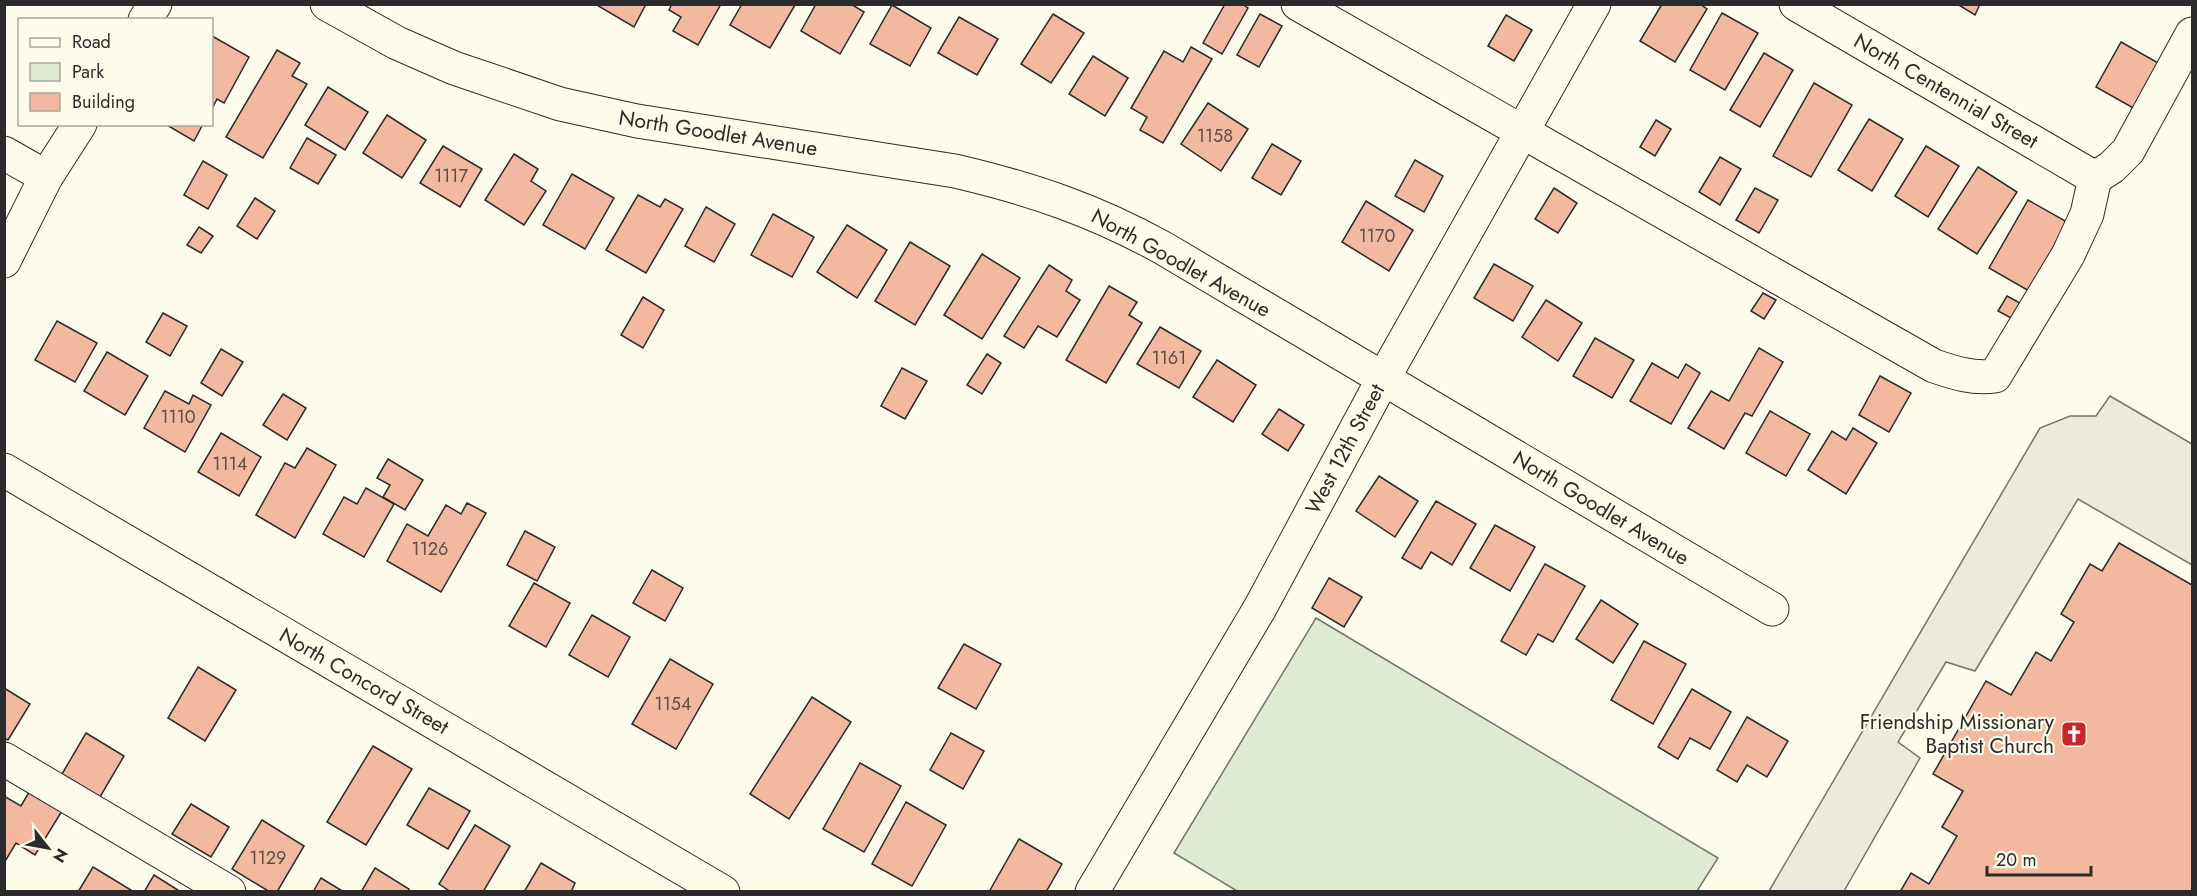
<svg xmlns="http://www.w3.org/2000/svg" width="2197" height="896" font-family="Jost,sans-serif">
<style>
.green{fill:#deebd1;stroke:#74746e;stroke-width:1.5}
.parking{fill:#eceadb;stroke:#74746e;stroke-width:1.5}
.building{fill:#f2b8a0;stroke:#2b2b2b;stroke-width:1.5}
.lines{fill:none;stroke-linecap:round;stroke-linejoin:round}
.minor-casing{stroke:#2b2b2b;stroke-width:35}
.major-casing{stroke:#2b2b2b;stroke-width:35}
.minor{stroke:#fdfbea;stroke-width:33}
.major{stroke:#fdfbea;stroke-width:33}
.labels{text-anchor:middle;stroke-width:4.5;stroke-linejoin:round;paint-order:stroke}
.number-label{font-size:18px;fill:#5d4e48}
.street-label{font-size:21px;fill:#2b2b2b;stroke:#fdfbea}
.poi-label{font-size:21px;fill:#2b2b2b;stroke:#fdfbea;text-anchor:end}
</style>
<rect width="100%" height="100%" fill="#fdfbea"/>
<path class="green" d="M1316,618L1718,858L1697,891H1237L1174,853Z"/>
<path class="parking" d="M2110,396L2192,444V565L2078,499L1975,671L1946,662L1898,742L1920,758L1844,891H1769L2040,428L2070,416H2096Z"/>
<g class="building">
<path d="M595,4H646L634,27Z"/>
<path d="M672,4H721L698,45L673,31L681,17L669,10Z"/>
<path d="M742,4H794L795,5L770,48L730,25Z"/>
<path d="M816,4H851L864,12L840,54L801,31Z"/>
<path d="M1225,4H1242L1248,8L1222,54L1203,43Z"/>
<path d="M1662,4H1700L1707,9L1675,62L1640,41Z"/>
<path d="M1957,4H1980L1975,15Z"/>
<path d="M892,5L931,28L910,66L870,44Z"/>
<path d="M1722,13L1758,33L1725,90L1690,70Z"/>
<path d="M1053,14L1084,33L1051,83L1021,64Z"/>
<path d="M1260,14L1282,26L1259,67L1237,55Z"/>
<path d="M1506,15L1532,30L1514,61L1488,46Z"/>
<path d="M959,17L998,39L977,75L938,53Z"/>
<path d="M212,36L249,57L224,103L217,99L212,109Z"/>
<path d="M2121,42L2160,64L2135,109L2096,87Z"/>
<path d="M1191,47L1212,59L1163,143L1140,130L1147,117L1131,108L1164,51L1183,62Z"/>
<path d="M277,50L300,63L292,76L307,84L263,158L226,137Z"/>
<path d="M1764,53L1793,70L1760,127L1730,110Z"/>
<path d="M1093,56L1128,78L1105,116L1069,94Z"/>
<path d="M1814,83L1852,105L1811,177L1773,156Z"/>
<path d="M328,87L368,112L345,150L305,125Z"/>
<path d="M1208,103L1248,129L1221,171L1181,144Z"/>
<path d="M387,115L426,140L402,178L363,153Z"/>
<path d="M1869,119L1903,139L1872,191L1838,170Z"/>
<path d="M1656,120L1671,129L1655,156L1640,147Z"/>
<path d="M165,124H203L194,141Z"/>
<path d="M307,138L336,155L318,184L290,168Z"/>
<path d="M1272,144L1301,161L1281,195L1252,178Z"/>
<path d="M443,146L482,169L460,207L420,183Z"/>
<path d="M1926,146L1959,166L1928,217L1895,196Z"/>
<path d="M514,154L538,169L531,181L546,191L524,225L485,200Z"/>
<path d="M1720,157L1741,169L1720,205L1699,192Z"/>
<path d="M1415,160L1443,176L1424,212L1395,196Z"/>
<path d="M203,161L227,175L208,209L184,195Z"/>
<path d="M1978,167L2017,192L1977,254L1938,229Z"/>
<path d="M572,174L614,198L585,249L543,225Z"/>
<path d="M1554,188L1577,203L1558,233L1535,219Z"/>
<path d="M1755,188L1778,200L1759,233L1736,220Z"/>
<path d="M638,195L660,207L665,199L683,209L646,273L606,250Z"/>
<path d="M255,198L275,211L257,239L237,226Z"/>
<path d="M2028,200L2067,222L2029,291L1989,268Z"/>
<path d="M1366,201L1413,230L1389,271L1342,242Z"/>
<path d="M706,207L735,224L714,262L685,246Z"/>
<path d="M773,214L814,237L792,277L751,255Z"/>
<path d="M847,225L887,250L857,298L817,272Z"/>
<path d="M199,227L213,236L201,253L187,245Z"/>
<path d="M910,242L950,266L915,325L875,301Z"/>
<path d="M982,254L1020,278L982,339L944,315Z"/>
<path d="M1494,264L1533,286L1513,321L1474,298Z"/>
<path d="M1049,265L1072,280L1066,291L1080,300L1057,337L1038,326L1024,348L1004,336Z"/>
<path d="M1109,286L1137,302L1129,315L1142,323L1106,383L1066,360Z"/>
<path d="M1763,293L1776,300L1764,319L1751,311Z"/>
<path d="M2007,296L2020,303L2011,318L1998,311Z"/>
<path d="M643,297L664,310L643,348L621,335Z"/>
<path d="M1546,300L1582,323L1558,361L1522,337Z"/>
<path d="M163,313L187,326L170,356L146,342Z"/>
<path d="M57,321L97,343L75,382L35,360Z"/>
<path d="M1160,327L1201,351L1179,388L1137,364Z"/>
<path d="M1595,338L1634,360L1612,398L1573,376Z"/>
<path d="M1759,348L1783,362L1752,416L1745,413L1724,449L1688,428L1711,391L1729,401Z"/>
<path d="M221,349L243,362L222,396L201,383Z"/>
<path d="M107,352L148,376L125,415L84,391Z"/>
<path d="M987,354L1001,363L982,394L967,385Z"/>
<path d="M1217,360L1256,385L1233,422L1193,397Z"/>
<path d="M1652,363L1678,378L1686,364L1700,373L1671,424L1630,401Z"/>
<path d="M902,368L927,381L905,419L881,406Z"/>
<path d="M1880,376L1911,393L1889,432L1859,415Z"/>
<path d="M165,391L189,404L193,395L211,405L185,452L144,428Z"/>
<path d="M283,394L306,408L287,440L263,425Z"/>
<path d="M1279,409L1304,425L1288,451L1262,434Z"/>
<path d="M1770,411L1810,434L1786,476L1746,453Z"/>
<path d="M1853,428L1877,443L1846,494L1808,470L1832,431L1846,440Z"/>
<path d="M221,433L261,457L239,496L198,472Z"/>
<path d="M307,448L336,465L295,538L256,515L285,463L295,468Z"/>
<path d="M388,459L423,480L405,510L383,497L390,485L377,478Z"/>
<path d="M1379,476L1418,501L1395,537L1356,511Z"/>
<path d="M366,488L394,504L364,557L323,534L344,497L357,504Z"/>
<path d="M1436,501L1476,524L1452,565L1431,552L1421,569L1402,558Z"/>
<path d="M467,503L486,513L441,592L387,561L407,524L428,536L446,505L461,514Z"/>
<path d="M1495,525L1535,547L1510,591L1470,568Z"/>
<path d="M525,531L555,547L537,581L507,565Z"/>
<path d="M2119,543L2192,585V892H1900L1911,873L1929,884L1957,836L1942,827L1963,791L1933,774L1986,681L2011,695L2036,652L2051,661L2074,622L2061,614L2090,564L2102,571Z"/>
<path d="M1545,564L1585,586L1553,642L1538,634L1526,655L1501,641Z"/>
<path d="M652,570L683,588L665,621L633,603Z"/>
<path d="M1329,578L1362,597L1344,627L1312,608Z"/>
<path d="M534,583L570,603L546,647L509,626Z"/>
<path d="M1601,600L1638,624L1613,663L1576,639Z"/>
<path d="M592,615L630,637L608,677L569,655Z"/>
<path d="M1644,641L1686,664L1653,724L1611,700Z"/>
<path d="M964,644L1001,664L976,709L938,688Z"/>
<path d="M670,659L713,684L676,749L632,724Z"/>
<path d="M198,667L236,690L205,741L168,718Z"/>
<path d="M4,688L30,704L8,740L4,738Z"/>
<path d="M1692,689L1731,712L1710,749L1690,738L1678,759L1658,747Z"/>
<path d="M812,697L851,722L789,819L750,794Z"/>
<path d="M1747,717L1788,741L1767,777L1747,765L1737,782L1717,770Z"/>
<path d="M86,733L124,756L100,797L62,774Z"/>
<path d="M951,733L984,751L963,789L930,770Z"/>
<path d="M373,746L412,769L366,845L327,822Z"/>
<path d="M860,763L901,786L864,852L823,829Z"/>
<path d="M32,787L65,806L35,855L16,843L4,863V796L21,806Z"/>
<path d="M429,788L470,811L448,849L407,825Z"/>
<path d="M906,802L946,825L912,886L872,864Z"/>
<path d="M191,804L229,827L211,857L172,834Z"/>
<path d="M262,820L304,846L277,892H270L232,869Z"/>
<path d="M475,825L510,846L483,892H451L439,884Z"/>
<path d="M1019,839L1062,864L1046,892H989Z"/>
<path d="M541,863L575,883L571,892H524Z"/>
<path d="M93,867L131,890L130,892H78Z"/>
<path d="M375,868L409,889L408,892H361Z"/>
<path d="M154,875L181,892H144Z"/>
<path d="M321,878L344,892H313Z"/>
</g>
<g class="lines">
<defs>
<g id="minor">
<path d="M327,4L397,43L454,68L560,104L637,121L955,171C1032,189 1094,210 1163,248L1772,609"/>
<path d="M1298,4L1934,366C1955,373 1973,379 1995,376L2068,255L2087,214L2095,178L2112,167L2128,151L2192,34"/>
<path d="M1796,4L2095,178"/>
<path d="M145,20L155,4"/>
<path d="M4,153L46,177"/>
<path d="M4,261L46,177L80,124"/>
<path d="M4,759L229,892"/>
<path d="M1092,892L1260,608L1383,379L1594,4"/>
</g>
<path id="major" d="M4,470L723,892"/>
</defs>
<use href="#minor" class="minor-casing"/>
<use href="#major" class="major-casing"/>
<use href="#minor" class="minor"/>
<use href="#major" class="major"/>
</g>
<defs>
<symbol id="church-square" viewBox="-11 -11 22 22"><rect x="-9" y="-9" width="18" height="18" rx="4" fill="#c62828" stroke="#fdfbea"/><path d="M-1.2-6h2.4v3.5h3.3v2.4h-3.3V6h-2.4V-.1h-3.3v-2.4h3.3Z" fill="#fff"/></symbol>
</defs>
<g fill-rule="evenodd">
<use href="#church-square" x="2059" y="719" width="30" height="30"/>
</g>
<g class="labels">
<g class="number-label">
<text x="1215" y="142">1158</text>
<text x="451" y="182">1117</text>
<text x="1377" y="242">1170</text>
<text x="1169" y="364">1161</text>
<text x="178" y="423">1110</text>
<text x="230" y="470">1114</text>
<text x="430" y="555">1126</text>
<text x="673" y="710">1154</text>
<text x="268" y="864">1129</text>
</g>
<g class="street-label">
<text transform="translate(1946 91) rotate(30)" y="7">North Centennial Street</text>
<text transform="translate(718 133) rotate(9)" y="7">North Goodlet Avenue</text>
<text transform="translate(1181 263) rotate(29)" y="7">North Goodlet Avenue</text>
<text transform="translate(1345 449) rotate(-62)" y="7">West 12th Street</text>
<text transform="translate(1601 508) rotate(31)" y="7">North Goodlet Avenue</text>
<text transform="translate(364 681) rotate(30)" y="7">North Concord Street</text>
</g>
<g class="poi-label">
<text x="2054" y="729">Friendship Missionary<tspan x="2054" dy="24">Baptist Church</tspan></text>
</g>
</g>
<rect width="2197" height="896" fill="none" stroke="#2b2b2b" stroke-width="12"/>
<rect x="18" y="18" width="195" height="108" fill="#fdfbea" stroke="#a9a89e" stroke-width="1.5"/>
<rect x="30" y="38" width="30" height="9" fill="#fdfbea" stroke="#a9a89e" stroke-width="1.5"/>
<text x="72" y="48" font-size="18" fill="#2b2b2b">Road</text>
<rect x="30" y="63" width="30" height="18" fill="#deebd1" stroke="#a9a89e" stroke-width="1.5"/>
<text x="72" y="78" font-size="18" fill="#2b2b2b">Park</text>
<rect x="30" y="93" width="30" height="18" fill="#f2b8a0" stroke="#a9a89e" stroke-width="1.5"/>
<text x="72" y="108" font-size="18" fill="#2b2b2b">Building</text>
<g transform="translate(48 848) rotate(121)" stroke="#fdfbea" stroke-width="4.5" paint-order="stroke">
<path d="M0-4.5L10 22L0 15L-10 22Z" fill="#2b2b2b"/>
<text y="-9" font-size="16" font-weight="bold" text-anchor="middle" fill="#2b2b2b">N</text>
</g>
<path d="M1987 866v9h104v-9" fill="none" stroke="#2b2b2b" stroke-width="3"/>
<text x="1996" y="866" font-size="18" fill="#2b2b2b" stroke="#fdfbea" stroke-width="4.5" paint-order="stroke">20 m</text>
</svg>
